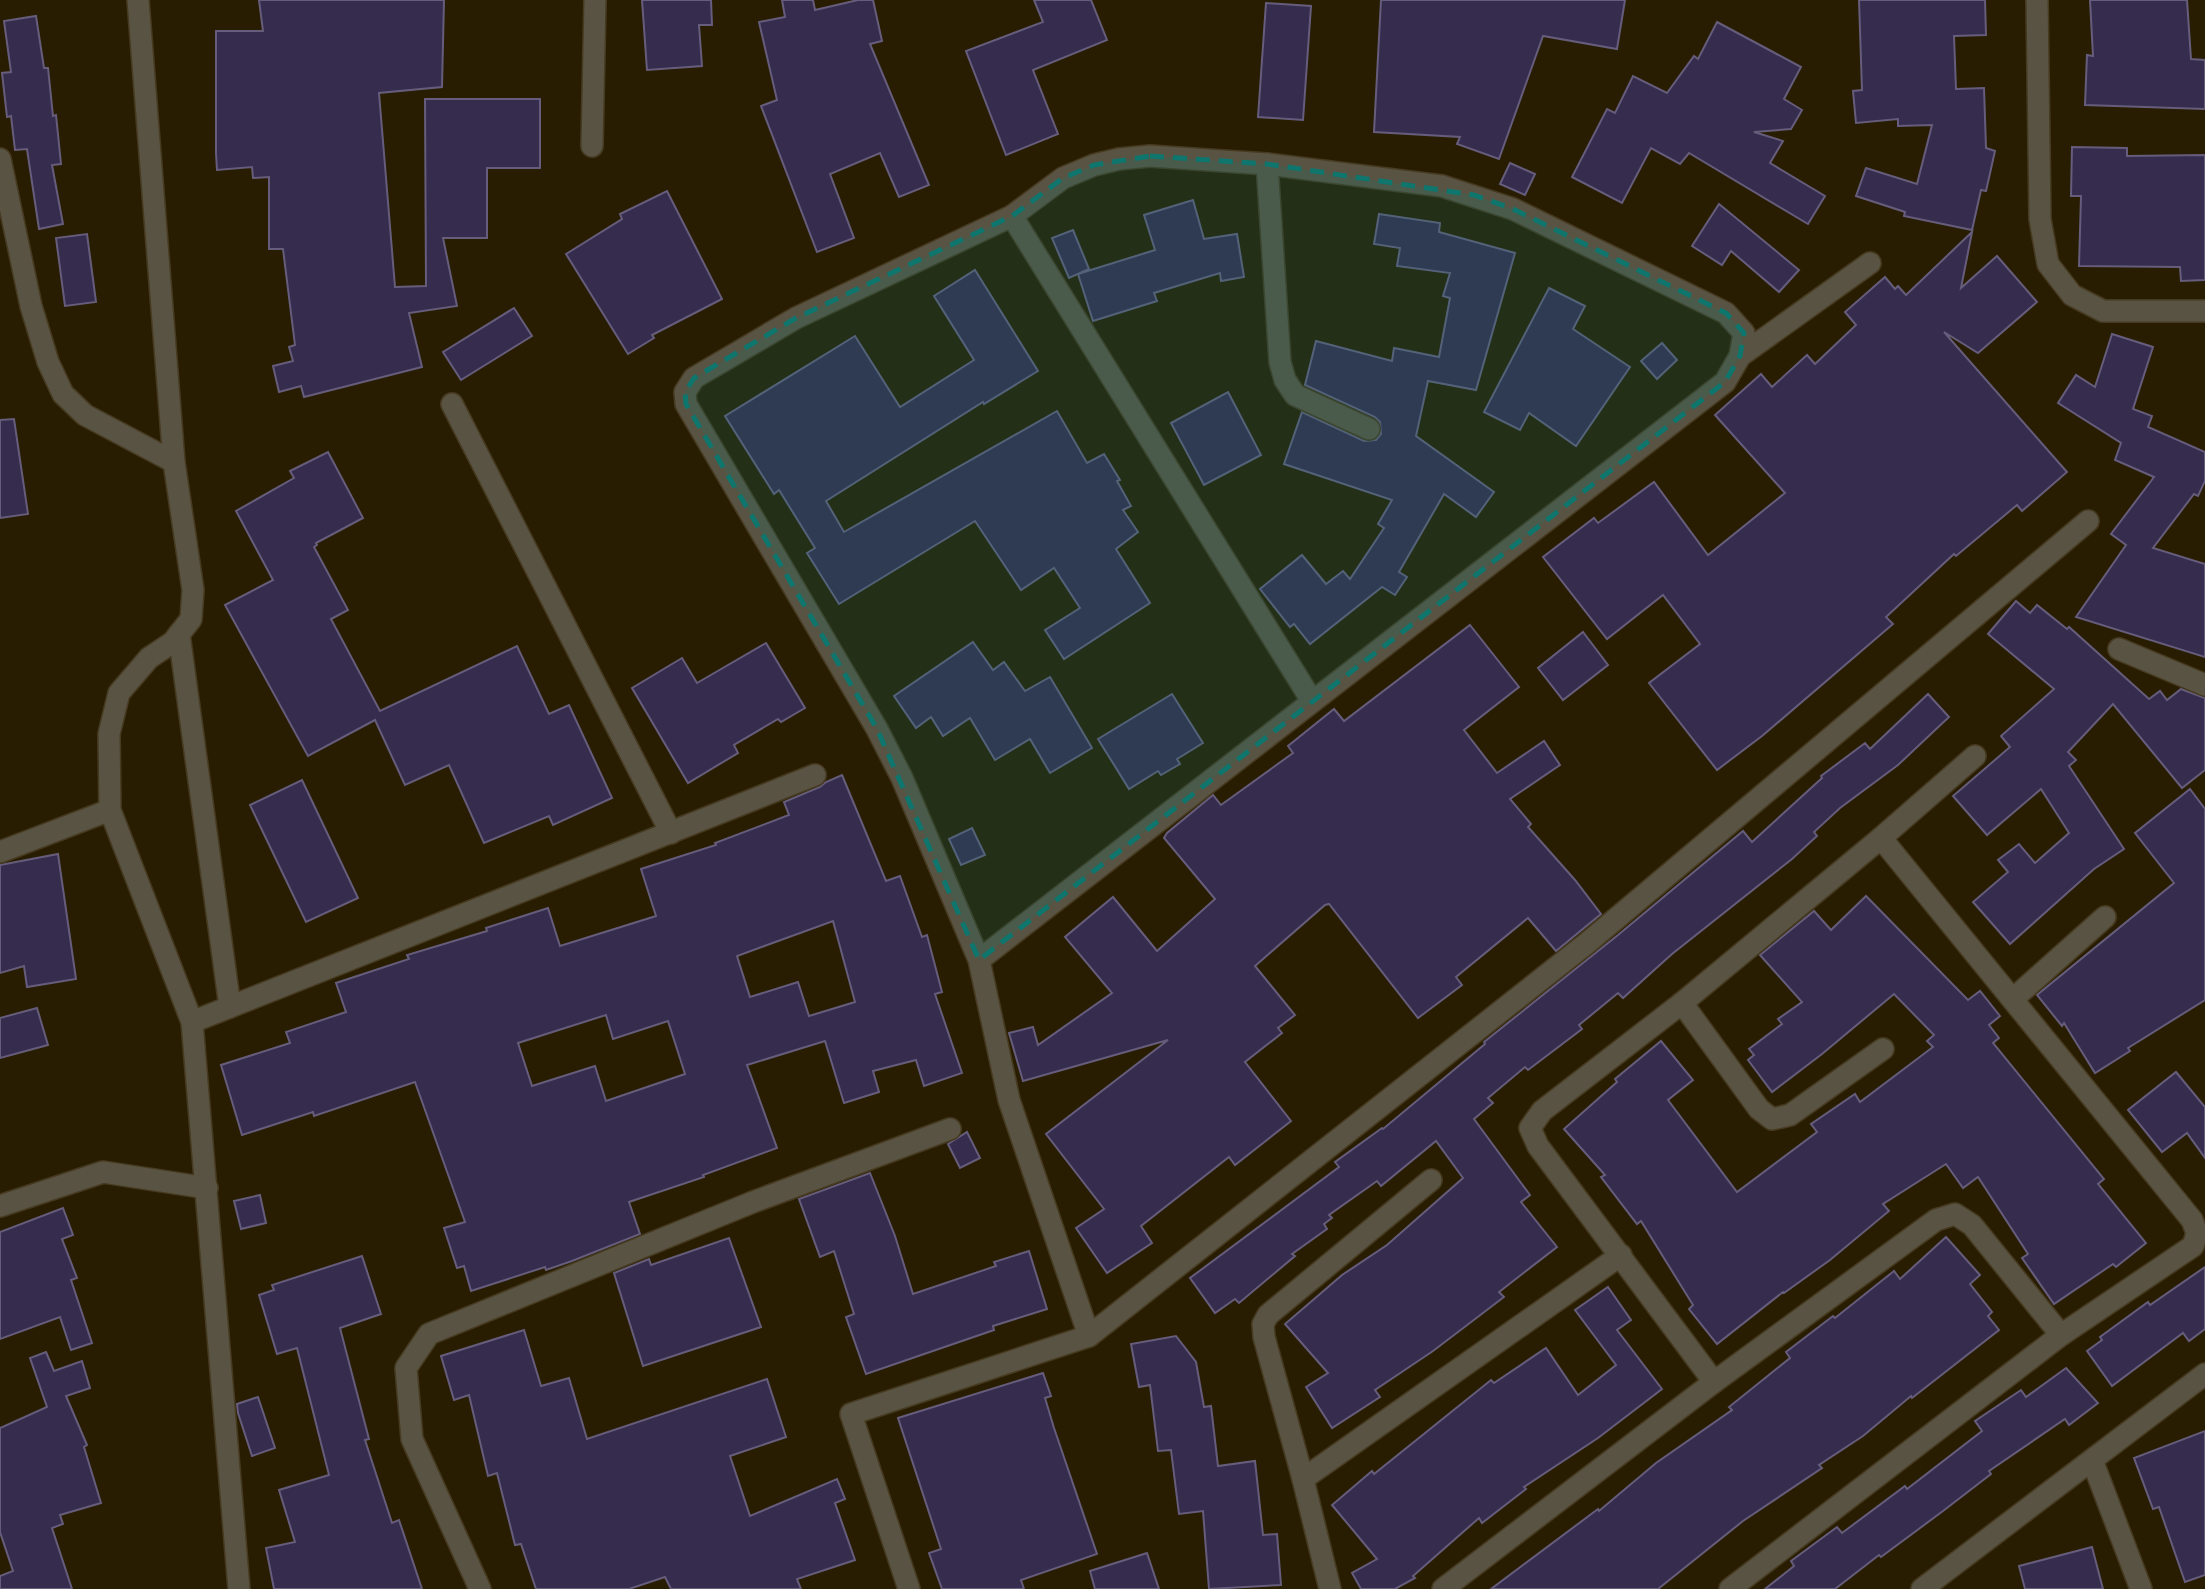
<svg xmlns="http://www.w3.org/2000/svg" width="2205" height="1589" font-family="Cabin,sans-serif">
<style>
.building{fill:#362c4d;stroke:#655d7b;stroke-width:2;fill-rule:evenodd}
.lines{fill:none;stroke-linecap:round;stroke-linejoin:round}
.minor-casing{stroke:#463a20;stroke-width:24}
.minor{stroke:#595343;stroke-width:21}
.marked{fill:#0f766e;fill-opacity:0.2;stroke:#0f766e;stroke-width:5;stroke-dasharray:14 9;stroke-linejoin:round}
</style>
<rect width="100%" height="100%" fill="#291d01"/>
<g class="building">
<path d="M259,0H444L442,87L379,93L395,287L426,286L425,99H540V168H487V238H443L457,306L409,313L422,367L304,397L301,386L279,392L273,366L293,361L289,347L295,345L283,249H269V177L253,178L252,167L217,170L216,153V31H263Z"/>
<path d="M642,0H711L712,25H699L702,66L647,70Z"/>
<path d="M782,0H813L815,10L858,0H873L882,41L870,44L929,185L899,197L880,153L830,174L854,238L817,252L761,106L777,100L759,22L785,17Z"/>
<path d="M1034,0H1091L1107,40L1033,70L1058,134L1006,155L966,51L1043,22Z"/>
<path d="M1381,0H1625L1617,49L1543,36L1499,159L1457,144L1460,137L1374,132Z"/>
<path d="M1859,0H1985L1986,35L1954,36L1956,89L1984,88L1986,148L1995,151L1986,191L1981,190L1972,230L1904,216L1905,212L1856,196L1866,168L1917,184L1932,125L1898,126V119L1856,123L1853,91L1862,90Z"/>
<path d="M2090,0H2187L2191,59L2205,60V109L2085,105L2087,55L2093,56Z"/>
<path d="M1266,3L1311,6L1303,120L1258,117Z"/>
<path d="M36,16L44,68H48L53,116L56,115L61,164L52,165L63,224L39,229L27,149L15,150L11,116L7,117L2,73L11,72L4,21Z"/>
<path d="M1717,22L1801,67L1784,99L1802,110L1791,129L1754,132L1783,141L1770,163L1825,196L1808,224L1689,153L1680,164L1651,148L1622,203L1572,177L1607,109L1615,113L1633,76L1667,93L1694,56L1698,59Z"/>
<path d="M2072,147L2127,148V156L2205,155V280L2181,281L2180,267L2079,266L2081,196H2071Z"/>
<path d="M1510,163L1535,174L1525,195L1500,184Z"/>
<path d="M667,191L722,299L652,335L654,338L628,354L566,254L622,219L620,214Z"/>
<path d="M1193,200L1204,239L1237,234L1244,277L1221,281L1220,273L1154,293L1157,301L1093,321L1078,274L1155,250L1144,215Z"/>
<path d="M1719,204L1799,270L1779,292L1731,251L1722,265L1692,246Z"/>
<path d="M1379,214L1440,223L1439,232L1515,253L1476,390L1428,381L1416,436L1494,492L1476,517L1444,494L1399,572L1407,577L1395,595L1382,587L1310,644L1294,624L1290,627L1260,589L1302,555L1326,584L1343,571L1350,579L1384,528L1378,524L1392,500L1284,464L1302,412L1364,441L1376,440L1381,434L1380,422L1375,417L1305,385L1316,341L1392,361L1394,348L1439,357L1450,298L1443,296L1450,273L1397,266L1400,248L1374,244Z"/>
<path d="M1073,230L1089,269L1069,278L1052,238Z"/>
<path d="M1972,232L1961,288L1997,256L2037,302L1978,353L1944,332L2067,472L2022,511L2017,505L1956,556L1954,554L1886,617L1893,624L1762,736L1717,770L1649,683L1700,644L1663,595L1607,639L1543,557L1594,518L1598,523L1654,482L1708,555L1785,493L1715,415L1761,374L1772,387L1807,355L1815,364L1856,325L1845,312L1885,277L1895,289L1898,286L1906,295Z"/>
<path d="M87,234L96,302L65,306L56,238Z"/>
<path d="M975,270L1038,371L984,404L983,402L826,501L844,532L1057,411L1087,463L1104,454L1120,480L1117,481L1131,506L1123,510L1138,532L1116,549L1150,603L1064,659L1045,630L1080,608L1054,568L1021,590L975,521L839,604L807,553L815,548L779,490L774,494L725,416L855,336L900,407L974,360L934,296Z"/>
<path d="M1549,288L1585,306L1573,329L1630,367L1576,446L1529,413L1520,430L1484,412Z"/>
<path d="M514,308L532,336L461,380L443,352Z"/>
<path d="M2112,334L2153,347L2133,409L2152,416L2148,427L2205,452V481L2198,496L2194,494L2153,548L2205,564V657L2076,617L2126,545L2111,534L2154,477L2115,460L2121,443L2058,403L2076,375L2095,387Z"/>
<path d="M1662,343L1677,360L1657,379L1641,361Z"/>
<path d="M1228,392L1261,455L1204,485L1171,423Z"/>
<path d="M14,419L28,514L0,518V420Z"/>
<path d="M328,452L363,518L316,543L317,545L314,547L348,610L331,619L380,711L517,646L549,714L569,705L612,798L553,825L549,816L484,843L449,765L405,785L375,720L308,756L225,605L273,580L236,511L294,478L290,471Z"/>
<path d="M2016,601L2030,613L2037,605L2067,629L2069,627L2149,699L2160,691L2167,700L2181,689L2205,698V770L2182,788L2113,704L2068,752L2076,760L2069,766L2124,849L2094,869L2010,944L1973,902L2008,872L1998,860L2019,844L2035,863L2069,833L2041,789L1987,835L1953,796L2010,747L2001,736L2054,689L1988,634Z"/>
<path d="M1470,625L1519,687L1464,730L1497,773L1544,741L1560,765L1510,799L1531,824L1528,827L1575,880L1601,914L1556,951L1528,918L1456,977L1462,985L1418,1018L1329,904L1325,905L1255,966L1295,1015L1278,1028L1282,1033L1245,1062L1291,1121L1235,1165L1229,1157L1141,1226L1152,1243L1107,1273L1076,1228L1104,1209L1046,1134L1168,1040L1023,1081L1009,1033L1033,1027L1038,1045L1112,993L1065,937L1113,897L1157,951L1215,899L1164,838L1167,833L1213,795L1221,805L1293,753L1288,746L1334,709L1344,721Z"/>
<path d="M1583,632L1608,665L1563,700L1538,668Z"/>
<path d="M973,642L993,670L1004,662L1025,691L1050,677L1092,748L1050,773L1030,739L995,760L970,718L943,736L931,717L916,728L894,696Z"/>
<path d="M766,643L805,708L781,722L778,719L734,745L738,753L688,783L632,688L682,658L697,683Z"/>
<path d="M1172,694L1203,743L1177,759L1180,764L1161,775L1158,771L1129,789L1098,739Z"/>
<path d="M1928,694L1949,717L1898,765L1840,808L1814,832L1817,836L1792,859L1672,954L1623,998L1618,993L1579,1025L1582,1029L1528,1070L1525,1067L1488,1098L1493,1103L1474,1119L1530,1195L1521,1202L1557,1247L1499,1292L1504,1297L1433,1351L1375,1390L1380,1397L1332,1428L1306,1387L1328,1373L1285,1324L1342,1275L1387,1245L1463,1178L1436,1141L1381,1186L1377,1181L1329,1215L1332,1218L1324,1224L1327,1229L1292,1254L1295,1256L1239,1303L1235,1299L1215,1313L1190,1278L1339,1167L1335,1162L1382,1128L1383,1129L1485,1044L1484,1042L1618,935L1743,831L1752,842L1822,778L1821,776L1865,743L1870,749Z"/>
<path d="M842,775L886,881L900,876L922,937L927,935L942,992L935,994L962,1073L924,1086L916,1060L873,1071L879,1092L844,1103L825,1041L747,1065L777,1148L703,1175L704,1177L629,1202L640,1234L572,1261L546,1270L545,1267L471,1291L464,1266L457,1268L444,1228L465,1222L415,1082L314,1116L313,1112L242,1135L221,1065L290,1043L286,1032L346,1012L336,983L409,959L407,955L487,931L486,928L548,908L560,946L656,916L641,869L716,845L715,843L789,815L784,802L820,787L826,782ZM833,921L855,1002L809,1016L798,982L750,997L737,956ZM606,1015L613,1039L668,1021L685,1074L606,1101L595,1066L532,1086L518,1043Z"/>
<path d="M302,780L358,898L306,922L250,805Z"/>
<path d="M2190,789L2205,809V1000L2128,1048L2130,1051L2095,1073L2064,1023L2062,1026L2037,995L2174,883L2135,833Z"/>
<path d="M972,828L985,855L961,865L949,839Z"/>
<path d="M58,854L76,979L27,987L24,966L0,973V865Z"/>
<path d="M1866,896L1968,1000L1980,991L2000,1016L1989,1025L1999,1038L1993,1043L2104,1179L2098,1184L2146,1243L2116,1267L2113,1264L2054,1304L2022,1258L2028,1254L1978,1177L1963,1188L1946,1164L1883,1204L1889,1211L1830,1260L1784,1293L1783,1292L1717,1344L1689,1309L1693,1305L1641,1221L1637,1224L1601,1177L1605,1175L1564,1129L1617,1082L1615,1079L1661,1041L1693,1080L1668,1100L1737,1192L1817,1132L1811,1124L1855,1094L1860,1102L1933,1047L1927,1041L1934,1035L1894,994L1822,1054L1772,1092L1748,1060L1754,1055L1749,1049L1782,1024L1778,1019L1802,1002L1760,955L1814,911L1831,930Z"/>
<path d="M37,1008L48,1045L0,1058V1018Z"/>
<path d="M2176,1072L2205,1107V1158L2187,1133L2162,1152L2128,1110Z"/>
<path d="M967,1132L980,1158L960,1168L948,1144Z"/>
<path d="M870,1173L895,1236L913,1294L996,1266L994,1262L1029,1251L1047,1309L993,1326L994,1330L866,1374L846,1317L854,1314L834,1251L820,1257L799,1199Z"/>
<path d="M260,1195L266,1223L241,1229L234,1201Z"/>
<path d="M63,1208L73,1235L62,1239L77,1278L71,1280L92,1343L71,1350L60,1317L0,1339V1232Z"/>
<path d="M1946,1237L1980,1275L1970,1284L1992,1312L1988,1316L1999,1330L1912,1398L1911,1396L1863,1436L1819,1465L1822,1468L1743,1521L1658,1589H1491L1598,1509L1599,1511L1656,1463L1732,1410L1729,1407L1790,1358L1786,1352L1833,1316L1835,1318L1894,1271L1900,1279Z"/>
<path d="M729,1238L761,1327L643,1366L614,1273L649,1259L651,1265Z"/>
<path d="M362,1256L381,1314L340,1328L369,1439L365,1440L392,1523L399,1520L422,1589H274L266,1548L295,1542L279,1490L329,1475L297,1348L277,1354L259,1295L274,1290L272,1285Z"/>
<path d="M2205,1267V1329L2189,1341L2183,1333L2112,1386L2087,1351L2102,1340L2100,1337L2148,1302L2150,1305Z"/>
<path d="M1608,1287L1631,1320L1617,1330L1662,1389L1598,1438L1524,1487L1526,1489L1482,1523L1479,1518L1413,1576L1415,1578L1395,1589H1361L1352,1573L1377,1559L1332,1505L1372,1471L1374,1474L1491,1380L1494,1383L1546,1348L1578,1395L1616,1365L1575,1310Z"/>
<path d="M524,1330L541,1386L569,1378L587,1439L767,1379L786,1437L730,1456L750,1516L837,1479L845,1499L835,1503L855,1560L797,1579L801,1589H671L665,1577L629,1589H536L521,1544L515,1545L497,1473L488,1476L469,1395L454,1400L441,1356Z"/>
<path d="M1176,1336L1196,1362L1204,1407L1211,1406L1218,1466L1255,1461L1263,1535L1277,1534L1281,1585L1209,1589L1203,1511L1179,1514L1171,1450L1158,1451L1150,1385L1139,1387L1131,1344Z"/>
<path d="M46,1352L54,1371L82,1361L90,1388L66,1396L87,1445L84,1447L101,1503L60,1515L63,1524L52,1528L72,1589H0V1576L13,1571L0,1532V1428L47,1407L30,1358Z"/>
<path d="M2066,1368L2098,1403L2069,1425L2065,1419L1989,1471L1991,1474L1943,1511L1881,1557L1879,1555L1835,1589H1765L1794,1566L1791,1561L1837,1527L1842,1533L1905,1486L1907,1489L1982,1431L1975,1421L2021,1390L2026,1397Z"/>
<path d="M1043,1373L1051,1396L1045,1398L1054,1428L1097,1554L1021,1580L1024,1589H942L929,1553L941,1549L898,1418Z"/>
<path d="M258,1397L275,1448L252,1456L238,1413L237,1404Z"/>
<path d="M2205,1431V1575L2185,1582L2159,1507L2153,1509L2134,1458Z"/>
<path d="M2092,1547L2103,1589H2025L2019,1566Z"/>
<path d="M1147,1553L1159,1589H1095L1090,1571Z"/>
</g>
<g class="lines">
<defs>
<g id="minor">
<path d="M138,0L174,462L193,590L191,619L173,642L149,658L119,693L109,734L110,810L192,1022L239,1589"/>
<path d="M2037,0L2040,219L2048,264L2072,295L2103,311H2205"/>
<path d="M592,146L595,0"/>
<path d="M0,159L31,306L48,362L63,394L85,415L174,462"/>
<path d="M1267,164L1280,362L1285,380L1295,395L1369,429"/>
<path d="M1012,216L1312,701"/>
<path d="M1740,356L1870,263"/>
<path d="M452,404L671,833"/>
<path d="M179,634L230,1007"/>
<path d="M2119,649L2205,685"/>
<path d="M0,852L110,810"/>
<path d="M979,960L902,778L877,729L686,404L685,392L694,378L796,318L1012,216L1063,178L1094,165L1119,159L1150,156L1267,164L1442,186L1513,209L1726,313L1744,333L1740,356L1725,382L979,960L1009,1100L1089,1336L1586,944L2088,521"/>
<path d="M2013,999L2105,917"/>
<path d="M1682,1003L1759,1109L1772,1119L1790,1115L1883,1049"/>
<path d="M192,1022L815,775"/>
<path d="M0,1206L103,1172L207,1188"/>
<path d="M1714,1382L1538,1146L1530,1128L1542,1111L1682,1003L1881,838L1975,756"/>
<path d="M2092,1460L2141,1589"/>
<path d="M1303,1479L1621,1255"/>
<path d="M480,1589L412,1439L406,1368L429,1334L753,1202L950,1129"/>
<path d="M909,1589L851,1414L1089,1336"/>
<path d="M1330,1589L1303,1479L1264,1337L1263,1324L1268,1315L1431,1180"/>
<path d="M1443,1589L1714,1382L1936,1220L1955,1214L1972,1225L2061,1335"/>
<path d="M1730,1589L2061,1335L2193,1246L2197,1233L2192,1220L1881,838"/>
<path d="M1922,1589L2205,1374"/>
</g>
</defs>
<use href="#minor" class="minor-casing"/>
<use href="#minor" class="minor"/>
</g>
<path class="marked" d="M1150,156L1267,164L1474,195L1513,209L1726,313L1744,333L1740,356L1725,382L979,960L877,729L686,404L685,392L694,378L796,318L1012,216L1063,178L1094,165Z"/>
</svg>
